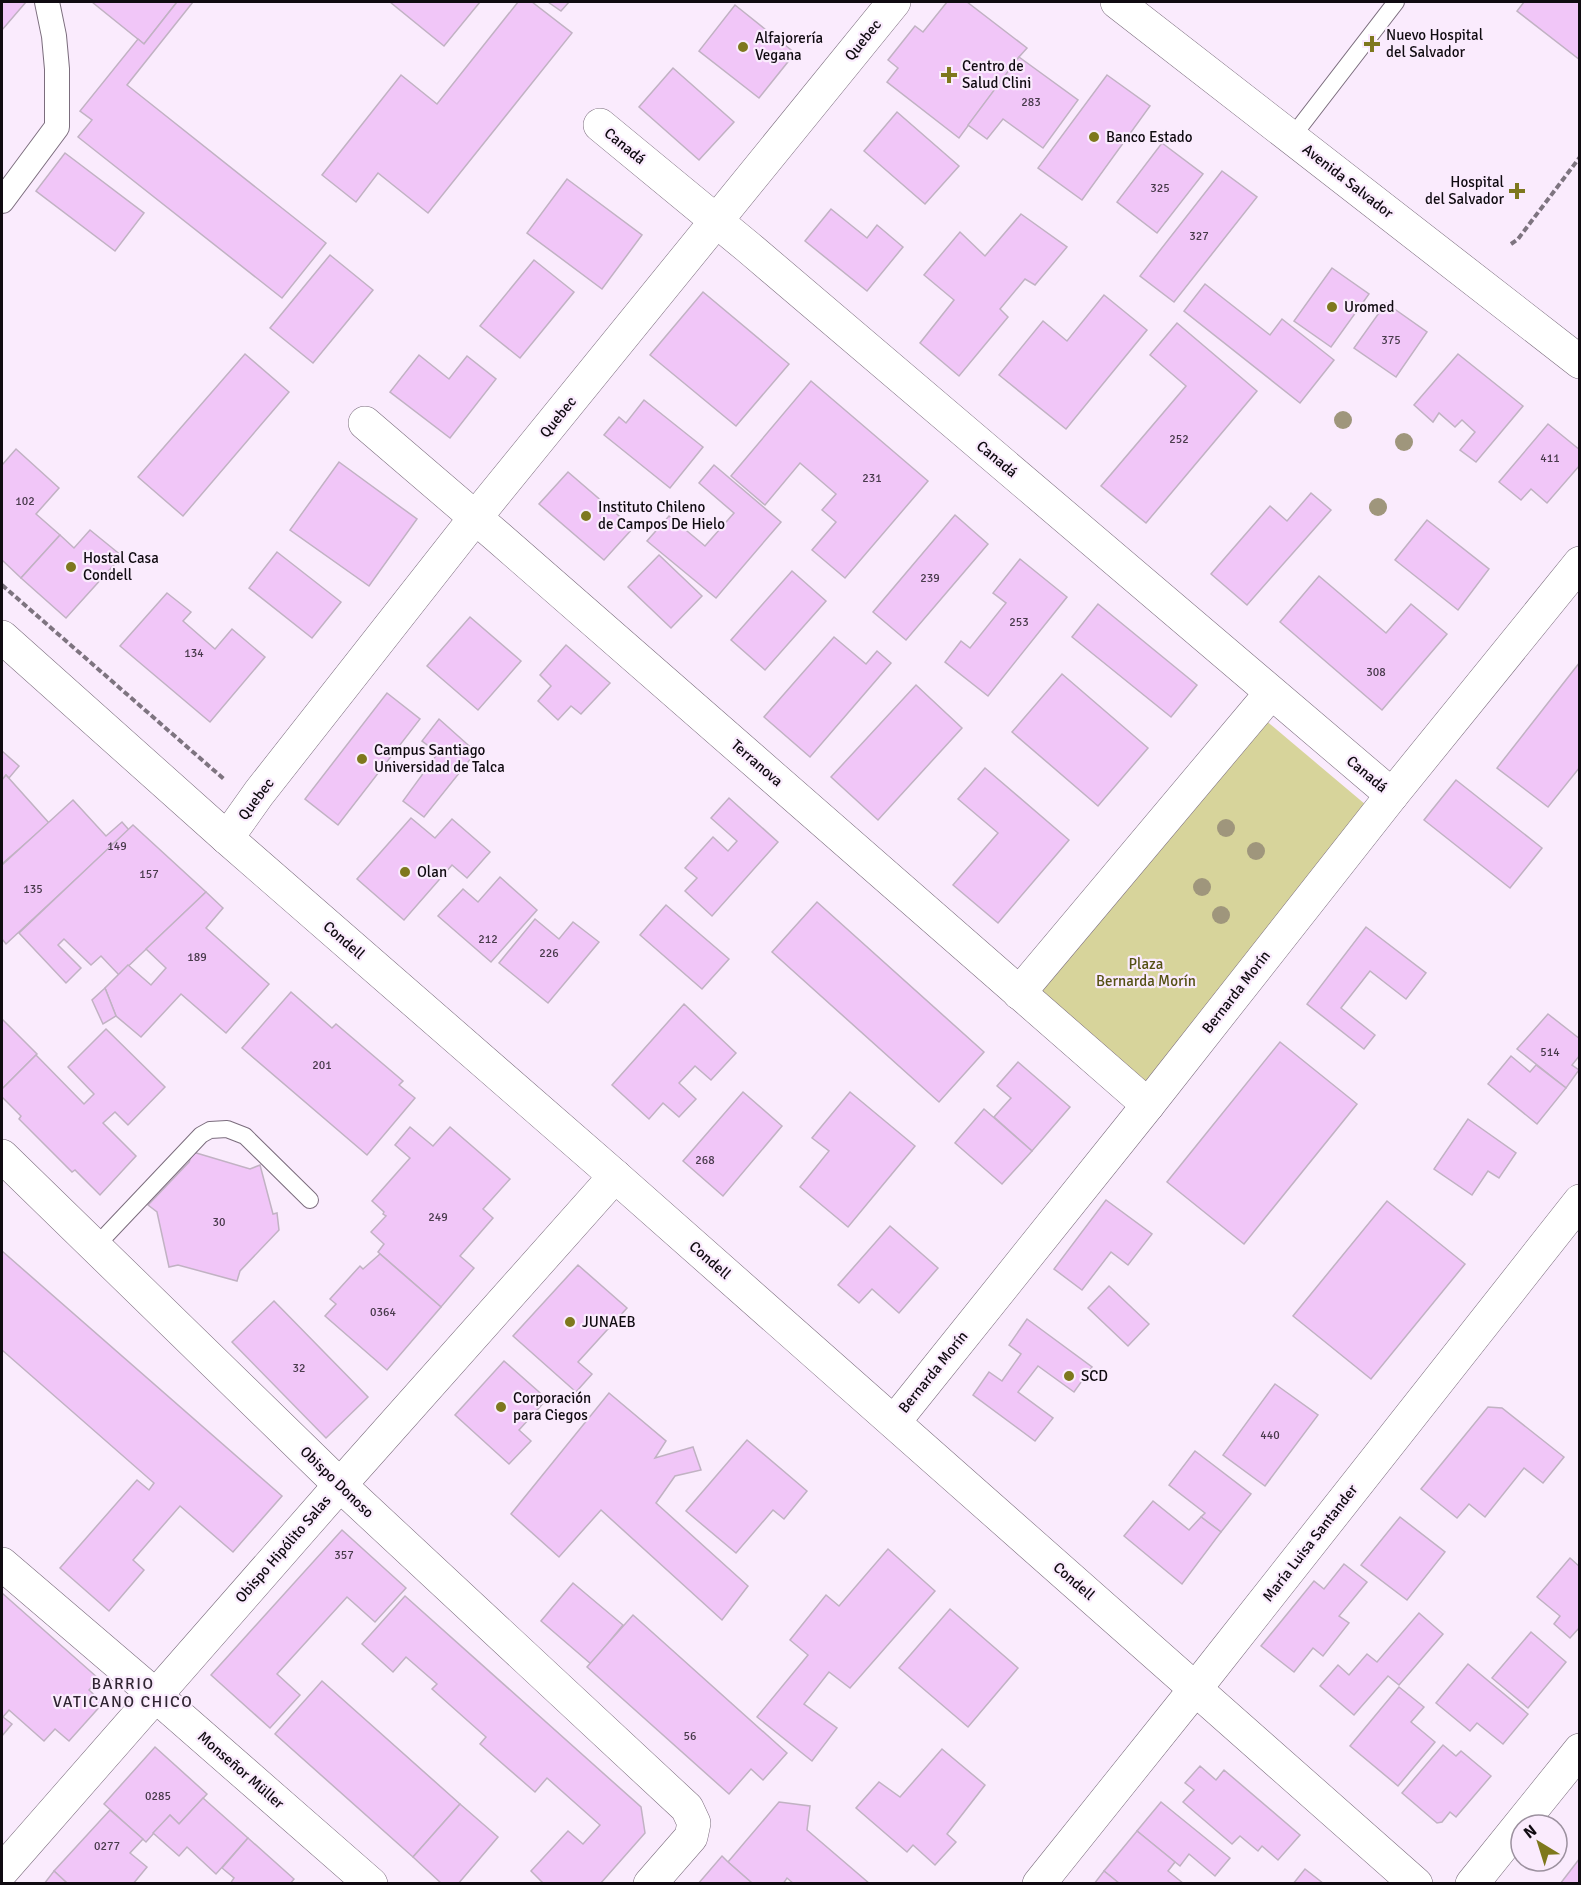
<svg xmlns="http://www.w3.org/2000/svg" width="1581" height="1885" font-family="Signika,sans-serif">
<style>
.green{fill:#d7d49b}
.building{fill:#f1c6f8;stroke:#c1b2c3;stroke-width:1.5}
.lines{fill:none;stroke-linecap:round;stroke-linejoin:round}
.service-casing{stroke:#7b6d7d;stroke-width:18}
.pedestrian-casing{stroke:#7b6d7d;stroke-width:26}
.minor-casing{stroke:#7b6d7d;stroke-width:34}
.tertiary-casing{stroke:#7b6d7d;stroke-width:34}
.secondary-casing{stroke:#7b6d7d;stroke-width:34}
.path{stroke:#7e7480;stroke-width:4;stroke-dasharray:6 3;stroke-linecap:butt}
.service{stroke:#fff;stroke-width:16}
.pedestrian{stroke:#fff;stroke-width:24}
.minor{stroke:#fff;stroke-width:33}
.tertiary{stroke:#fff;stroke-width:33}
.secondary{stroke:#fff;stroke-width:33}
.tree{fill:#9f967c}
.poi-dot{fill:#7e781d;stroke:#faebfd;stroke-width:2}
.labels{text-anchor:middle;stroke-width:4.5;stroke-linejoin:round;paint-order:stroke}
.number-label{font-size:12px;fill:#483a4b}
.poi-label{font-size:15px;fill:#100b11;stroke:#faebfd;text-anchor:start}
.street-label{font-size:15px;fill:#100b11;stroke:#faebfd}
.park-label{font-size:15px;fill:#545013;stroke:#faebfd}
.neighbourhood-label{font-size:16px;letter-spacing:1.5px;fill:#302532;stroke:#faebfd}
</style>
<rect width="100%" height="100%" fill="#faebfd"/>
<path class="green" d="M1264,719L1372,810L1146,1087L1035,991Z"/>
<g class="building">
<path d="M2,2H26L2,30Z"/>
<path d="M92,2H177L144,44Z"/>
<path d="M177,2H193L127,85L326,243L282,298L78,137L92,120L80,111L138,39L144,44Z"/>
<path d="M390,2H480L444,46Z"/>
<path d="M518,2H532L572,33L428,213L378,173L356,202L322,175L401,75L437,104Z"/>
<path d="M548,2H569L561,11Z"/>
<path d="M947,2H967L1027,48L1019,57L959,138L887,82L898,68L888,60L915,26L923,32Z"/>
<path d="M1524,2H1580V60L1517,11Z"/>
<path d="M735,5L795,53L759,98L699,51Z"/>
<path d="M1019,57L1078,100L1043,148L1003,119L987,139L968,125Z"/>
<path d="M673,68L734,122L699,160L639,107Z"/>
<path d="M1107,75L1150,106L1082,200L1038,168Z"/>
<path d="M897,112L959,166L925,204L864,151Z"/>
<path d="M1162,143L1203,174L1157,233L1117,202Z"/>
<path d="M65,153L144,213L115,251L36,191Z"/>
<path d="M1222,171L1257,197L1174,302L1140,276Z"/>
<path d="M567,179L642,235L602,289L527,233Z"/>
<path d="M831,209L867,238L877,225L903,247L867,291L805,241Z"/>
<path d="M1021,214L1067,247L1035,285L1025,279L1000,309L1008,317L959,376L920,343L954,300L924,275L960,232L985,256Z"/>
<path d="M330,255L373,290L313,363L270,328Z"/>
<path d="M534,260L574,292L520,358L480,326Z"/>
<path d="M1332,268L1369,294L1331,347L1294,321Z"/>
<path d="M1205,284L1270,335L1282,319L1334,360L1300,403L1184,311Z"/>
<path d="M703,292L789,364L736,426L650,355Z"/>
<path d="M1104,295L1147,330L1066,429L999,375L1043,321L1067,341Z"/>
<path d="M1386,303L1427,332L1396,377L1354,348Z"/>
<path d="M1177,323L1257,391L1146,523L1101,486L1186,386L1150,355Z"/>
<path d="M245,354L289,392L183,516L138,477Z"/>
<path d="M1458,354L1523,406L1476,462L1460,450L1475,432L1462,420L1455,427L1439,413L1433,422L1414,405Z"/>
<path d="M419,355L449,379L467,356L496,379L450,438L390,392Z"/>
<path d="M811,381L928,481L845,578L812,550L836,522L822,510L836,494L800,463L765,505L731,476Z"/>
<path d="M644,400L703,447L670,488L604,435L619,417L626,423Z"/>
<path d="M1548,424L1580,450V465L1547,503L1531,489L1521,500L1499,482Z"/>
<path d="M16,449L59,488L36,514L60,535L21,578L2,560V465Z"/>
<path d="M339,462L417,519L369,586L290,530Z"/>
<path d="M714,465L781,522L716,598L647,541L669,516L705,546L734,513L699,483Z"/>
<path d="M568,472L633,528L604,560L539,504Z"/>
<path d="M1311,493L1331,510L1247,605L1211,574L1270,506L1287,521Z"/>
<path d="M955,515L988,544L906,640L873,612Z"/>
<path d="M1427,520L1489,569L1458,610L1395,560Z"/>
<path d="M90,530L122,556L66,618L21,578L60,535L74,548Z"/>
<path d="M277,552L341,602L312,638L249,588Z"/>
<path d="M659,555L702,596L671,628L628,587Z"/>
<path d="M1020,559L1067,597L988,696L945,662L961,641L970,648L1006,603L993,593Z"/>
<path d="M792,571L826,601L765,670L731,640Z"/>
<path d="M1319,576L1386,633L1411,604L1447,634L1382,710L1280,622Z"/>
<path d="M167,593L191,612L183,621L215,649L232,629L265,657L210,722L120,646Z"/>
<path d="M1098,604L1197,685L1171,717L1072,637Z"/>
<path d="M470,617L521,661L478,710L427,666Z"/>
<path d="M834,637L866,664L877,651L891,663L810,757L764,717Z"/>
<path d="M566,645L610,683L581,714L571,706L558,720L538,701L551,686L540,675Z"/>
<path d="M1580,662V767L1548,807L1497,768Z"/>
<path d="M1062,674L1148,748L1098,806L1012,732Z"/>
<path d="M916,685L962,728L878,820L831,777Z"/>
<path d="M387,693L420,719L338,825L305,799Z"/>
<path d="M439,719L476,752L424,817L403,801L438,753L422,741Z"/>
<path d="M2,751L19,766L9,778L6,775L2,780Z"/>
<path d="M985,768L1069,840L998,923L953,885L998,833L958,799Z"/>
<path d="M6,775L49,823L3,863L2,862V780Z"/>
<path d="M1456,780L1542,848L1510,888L1424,820Z"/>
<path d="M729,798L778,842L712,916L685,891L697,878L685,868L713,837L728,851L737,841L711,818Z"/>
<path d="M73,800L106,836L122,822L129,830L6,944L2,939V865Z"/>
<path d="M411,818L435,838L452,819L490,852L467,878L452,865L404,920L357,879Z"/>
<path d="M133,825L206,892L119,975L101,956L91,965L64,939L58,945L81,968L66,983L19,933Z"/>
<path d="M500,877L537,910L491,962L438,916L463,889L478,902Z"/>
<path d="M206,892L223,908L206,928L269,984L226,1033L181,994L141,1037L116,1016L105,988L128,965L151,985L166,968L146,949Z"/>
<path d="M817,902L984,1052L939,1102L772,952Z"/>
<path d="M666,905L729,959L702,989L640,935Z"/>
<path d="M535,919L559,939L573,922L599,942L548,1003L499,963Z"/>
<path d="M1366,927L1426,973L1406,999L1370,971L1341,1008L1375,1035L1364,1049L1307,1004Z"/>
<path d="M105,988L116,1016L103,1024L92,1000Z"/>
<path d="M291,992L332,1028L336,1024L403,1081L399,1085L415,1098L367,1155L242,1048Z"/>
<path d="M684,1004L736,1053L711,1080L695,1066L679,1083L696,1099L679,1117L663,1103L649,1119L612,1085Z"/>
<path d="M1548,1014L1580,1039V1055L1572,1065L1579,1070L1566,1088L1517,1049Z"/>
<path d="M2,1019L37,1054L2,1089Z"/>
<path d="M106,1029L165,1087L128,1125L115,1112L103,1123L136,1156L100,1195L75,1170L72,1172L19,1119L21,1116L2,1097V1089L36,1055L84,1104L94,1094L68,1067Z"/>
<path d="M1280,1042L1357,1104L1244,1244L1167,1182Z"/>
<path d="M1511,1056L1530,1072L1536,1065L1566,1088L1537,1124L1488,1084Z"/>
<path d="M1018,1062L1070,1107L1032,1151L994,1117L1011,1098L997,1086Z"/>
<path d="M743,1092L782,1126L723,1196L683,1161Z"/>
<path d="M850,1092L915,1146L848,1227L800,1187L829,1151L812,1138Z"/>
<path d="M984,1109L1032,1151L1002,1184L955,1143Z"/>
<path d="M1468,1119L1516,1153L1499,1178L1488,1171L1472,1195L1434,1169Z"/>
<path d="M410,1127L433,1146L450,1127L510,1179L483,1209L493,1218L460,1256L474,1268L441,1307L378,1252L384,1244L371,1232L386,1216L383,1214L384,1212L372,1201L410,1158L395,1145Z"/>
<path d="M193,1152L250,1169L260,1165L273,1214L277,1213L279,1230L240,1271L237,1281L178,1265L169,1267L157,1212L148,1205L189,1162Z"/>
<path d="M1106,1200L1152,1234L1128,1265L1111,1252L1082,1290L1054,1269Z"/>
<path d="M1387,1201L1465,1264L1371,1379L1293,1316Z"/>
<path d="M890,1226L938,1268L899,1313L872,1289L859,1303L838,1285Z"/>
<path d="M2,1251L282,1496L233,1552L180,1506L133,1560L144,1570L109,1611L60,1568L137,1480L149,1490L154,1483L2,1350Z"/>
<path d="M380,1254L441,1307L387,1370L325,1316L336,1304L330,1299L360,1266L363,1269Z"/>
<path d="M578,1265L627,1308L578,1362L592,1374L576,1392L513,1336Z"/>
<path d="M1109,1286L1149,1324L1128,1346L1088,1308Z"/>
<path d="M274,1301L368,1397L326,1438L232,1342Z"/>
<path d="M1027,1319L1092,1367L1074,1392L1038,1366L1018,1392L1053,1418L1035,1441L973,1395L989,1372L1002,1381L1021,1354L1009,1345Z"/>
<path d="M504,1361L547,1399L519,1430L531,1441L509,1464L455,1415Z"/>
<path d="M1275,1384L1318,1415L1265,1486L1223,1455Z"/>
<path d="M609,1393L666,1441L655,1458L693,1447L701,1470L675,1476L656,1503L748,1586L722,1620L601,1510L559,1557L511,1514Z"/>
<path d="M1488,1407L1502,1408L1564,1457L1543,1483L1524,1468L1485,1517L1469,1504L1457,1518L1421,1489Z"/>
<path d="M747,1440L807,1491L784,1519L773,1510L736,1553L686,1511Z"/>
<path d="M1195,1451L1251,1494L1221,1532L1201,1517L1205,1513L1169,1485Z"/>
<path d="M1153,1501L1189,1530L1201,1517L1221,1532L1182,1584L1124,1536Z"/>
<path d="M1400,1517L1445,1552L1407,1600L1361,1565Z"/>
<path d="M342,1530L406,1588L375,1622L347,1597L277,1674L300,1695L270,1728L211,1675Z"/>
<path d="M888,1549L935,1591L850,1688L829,1672L804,1704L837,1728L812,1761L757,1717L808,1655L790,1640L826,1595L839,1606Z"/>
<path d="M1570,1558L1580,1567V1627L1570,1638L1554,1624L1560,1616L1537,1597Z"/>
<path d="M1344,1564L1367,1582L1339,1616L1349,1623L1323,1656L1313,1648L1294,1672L1261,1646L1314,1581L1324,1589Z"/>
<path d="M573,1583L623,1625L591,1664L541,1621Z"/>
<path d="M2,1593L99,1679L89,1690L103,1703L69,1741L55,1729L44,1741L9,1710L3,1717L12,1724L2,1736Z"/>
<path d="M405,1596L641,1807L645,1833L600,1884H544L531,1871L568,1831L583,1844L600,1825L547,1778L535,1792L480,1744L486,1737L432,1689L437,1684L406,1657L393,1672L362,1644Z"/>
<path d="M950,1609L1018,1668L968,1727L899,1668Z"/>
<path d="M1419,1613L1443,1634L1399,1685L1388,1676L1354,1715L1320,1686L1338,1665L1349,1675L1367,1654L1377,1662Z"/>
<path d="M633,1615L787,1753L763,1780L751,1769L729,1794L587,1667Z"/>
<path d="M1531,1632L1566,1662L1528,1708L1492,1678Z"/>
<path d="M1468,1664L1528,1714L1503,1744L1477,1723L1470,1731L1436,1703Z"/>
<path d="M322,1681L460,1804L413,1857L275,1734Z"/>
<path d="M1399,1687L1424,1707L1411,1722L1435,1742L1398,1786L1350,1746Z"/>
<path d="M1443,1745L1456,1756L1461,1751L1491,1776L1456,1817L1450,1812L1442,1822L1437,1823L1402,1793Z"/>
<path d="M155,1747L207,1794L179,1824L170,1815L146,1842L104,1804Z"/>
<path d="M942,1749L985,1785L947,1834L956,1842L935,1865L913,1845L907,1852L856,1808L879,1782L900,1797Z"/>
<path d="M1200,1766L1216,1780L1224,1770L1300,1835L1278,1860L1262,1846L1258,1851L1240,1836L1232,1844L1183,1802L1194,1790L1185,1783Z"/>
<path d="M203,1798L248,1838L216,1874L187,1847L179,1856L153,1833L170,1815L179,1824Z"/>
<path d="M779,1802L810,1806L807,1830L870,1884H794L787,1878L783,1884H753L728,1862Z"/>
<path d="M1161,1802L1230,1858L1215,1876L1189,1854L1180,1866L1137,1831Z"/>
<path d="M460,1804L498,1837L458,1884H442L413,1857Z"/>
<path d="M110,1810L143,1839L130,1853L147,1867L133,1884H68L54,1871Z"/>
<path d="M1137,1831L1175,1862L1168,1871L1184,1884H1120L1104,1871Z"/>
<path d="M248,1838L294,1879L290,1884H230L234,1878L222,1868Z"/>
<path d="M722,1856L728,1862L753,1884H698Z"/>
<path d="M1580,1858V1884H1560Z"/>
<path d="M1305,1869L1324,1884H1293Z"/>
<path d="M54,1871L68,1884H44Z"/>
<path d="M1104,1871L1120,1884H1094Z"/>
</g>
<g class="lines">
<defs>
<g id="service">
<path d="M1292,137L1396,2"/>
<path d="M95,1247L201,1135L210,1130L227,1129L245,1136L310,1200"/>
</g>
<path id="pedestrian" d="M2,201L57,127V69L54,36L47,2"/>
<g id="minor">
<path d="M600,125L748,247L1392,795"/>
<path d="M365,423L498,537L1148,1105"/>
<path d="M227,838L259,793L475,518L894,2"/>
<path d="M1019,993L1271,693"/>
<path d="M2,1156L340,1485L687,1808L694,1823L691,1837L650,1884"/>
<path d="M894,1422L1148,1105L1392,795L1580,563"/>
<path d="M2,1564L140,1682L371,1884"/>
<path d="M2,1871L340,1485L615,1176"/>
<path d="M1039,1884L1196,1688L1580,1201"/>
<path d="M1472,1884L1580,1750"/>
</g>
<path id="tertiary" d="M2,637L227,838L615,1176L1416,1884"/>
<path id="secondary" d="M1117,2L1580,362"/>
</defs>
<use href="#service" class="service-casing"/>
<use href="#pedestrian" class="pedestrian-casing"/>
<use href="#minor" class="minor-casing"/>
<use href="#tertiary" class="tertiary-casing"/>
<use href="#secondary" class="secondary-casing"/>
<g class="path">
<path d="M1511,244L1518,239L1580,157"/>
<path d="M2,585L225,780"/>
</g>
<use href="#service" class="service"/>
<use href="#pedestrian" class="pedestrian"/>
<use href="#minor" class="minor"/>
<use href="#tertiary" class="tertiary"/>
<use href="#secondary" class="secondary"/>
</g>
<g class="tree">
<circle cx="1343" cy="420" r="9"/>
<circle cx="1404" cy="442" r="9"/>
<circle cx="1378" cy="507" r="9"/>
<circle cx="1226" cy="828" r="9"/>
<circle cx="1256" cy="851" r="9"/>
<circle cx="1202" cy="887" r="9"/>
<circle cx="1221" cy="915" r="9"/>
</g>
<g class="poi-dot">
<path d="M1369 35h6v6h6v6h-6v6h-6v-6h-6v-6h6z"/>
<circle cx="743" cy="47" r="6"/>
<path d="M946 66h6v6h6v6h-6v6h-6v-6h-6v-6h6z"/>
<circle cx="1094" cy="137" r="6"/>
<path d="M1514 182h6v6h6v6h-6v6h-6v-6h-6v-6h6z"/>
<circle cx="1332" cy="307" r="6"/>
<circle cx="586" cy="516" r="6"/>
<circle cx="71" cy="567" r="6"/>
<circle cx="362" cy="759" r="6"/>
<circle cx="405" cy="872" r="6"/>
<circle cx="570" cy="1322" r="6"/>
<circle cx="1069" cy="1376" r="6"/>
<circle cx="501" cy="1407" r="6"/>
</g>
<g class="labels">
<g class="number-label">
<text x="1031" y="106">283</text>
<text x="1160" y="192">325</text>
<text x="1199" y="240">327</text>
<text x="1391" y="344">375</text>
<text x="1179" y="443">252</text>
<text x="1550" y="462">411</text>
<text x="872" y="482">231</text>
<text x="25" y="505">102</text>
<text x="930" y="582">239</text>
<text x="1019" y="626">253</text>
<text x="194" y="657">134</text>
<text x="1376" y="676">308</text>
<text x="117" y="850">149</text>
<text x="149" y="878">157</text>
<text x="33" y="893">135</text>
<text x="488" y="943">212</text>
<text x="549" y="957">226</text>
<text x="197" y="961">189</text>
<text x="1550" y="1056">514</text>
<text x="322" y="1069">201</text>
<text x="705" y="1164">268</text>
<text x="438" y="1221">249</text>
<text x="219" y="1226">30</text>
<text x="383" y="1316">0364</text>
<text x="299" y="1372">32</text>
<text x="1270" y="1439">440</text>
<text x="344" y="1559">357</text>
<text x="690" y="1740">56</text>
<text x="158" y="1800">0285</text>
<text x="107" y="1850">0277</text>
</g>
<g class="poi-label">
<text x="1386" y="40">Nuevo Hospital<tspan x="1386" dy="17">del Salvador</tspan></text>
<text x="755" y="43">Alfajorería<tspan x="755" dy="17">Vegana</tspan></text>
<text x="962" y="71">Centro de<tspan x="962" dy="17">Salud Clini</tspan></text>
<text x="1106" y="142">Banco Estado</text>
<text x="1504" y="187" text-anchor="end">Hospital<tspan x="1504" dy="17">del Salvador</tspan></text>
<text x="1344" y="312">Uromed</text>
<text x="598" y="512">Instituto Chileno<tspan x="598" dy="17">de Campos De Hielo</tspan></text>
<text x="83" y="563">Hostal Casa<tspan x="83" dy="17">Condell</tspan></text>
<text x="374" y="755">Campus Santiago<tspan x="374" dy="17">Universidad de Talca</tspan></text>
<text x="417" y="877">Olan</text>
<text x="582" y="1327">JUNAEB</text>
<text x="1081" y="1381">SCD</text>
<text x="513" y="1403">Corporación<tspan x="513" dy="17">para Ciegos</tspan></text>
</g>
<g class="street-label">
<text transform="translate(863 40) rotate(-51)" y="5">Quebec</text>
<text transform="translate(625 146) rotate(39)" y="5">Canadá</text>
<text transform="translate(1348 181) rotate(38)" y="5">Avenida Salvador</text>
<text transform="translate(558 417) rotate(-51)" y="5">Quebec</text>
<text transform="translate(997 459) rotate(40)" y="5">Canadá</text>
<text transform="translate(757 763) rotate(41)" y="5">Terranova</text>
<text transform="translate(1367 774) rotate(40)" y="5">Canadá</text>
<text transform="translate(256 799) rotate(-53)" y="5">Quebec</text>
<text transform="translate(344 940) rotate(41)" y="5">Condell</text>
<text transform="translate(1236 992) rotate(-52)" y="5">Bernarda Morín</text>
<text transform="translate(710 1260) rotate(41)" y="5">Condell</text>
<text transform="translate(933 1372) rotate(-51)" y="5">Bernarda Morín</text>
<text transform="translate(337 1482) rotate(44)" y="5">Obispo Donoso</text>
<text transform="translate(1310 1543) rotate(-52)" y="5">María Luisa Santander</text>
<text transform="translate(283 1549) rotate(-49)" y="5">Obispo Hipólito Salas</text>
<text transform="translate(1074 1581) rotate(41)" y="5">Condell</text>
<text transform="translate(241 1770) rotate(41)" y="5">Monseñor Müller</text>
</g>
<g class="park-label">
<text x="1146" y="969">Plaza<tspan x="1146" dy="17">Bernarda Morín</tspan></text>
</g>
<g class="neighbourhood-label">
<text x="123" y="1689">BARRIO<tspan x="123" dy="18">VATICANO CHICO</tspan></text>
</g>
</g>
<rect width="1581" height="1885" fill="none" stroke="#100b11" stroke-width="6"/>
<g transform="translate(1539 1843) rotate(322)"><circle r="28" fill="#faebfd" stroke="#9c919f" stroke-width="1.5"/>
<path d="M0-4.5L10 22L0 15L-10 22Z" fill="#7e781d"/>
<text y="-9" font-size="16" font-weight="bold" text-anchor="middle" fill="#100b11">N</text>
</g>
</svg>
